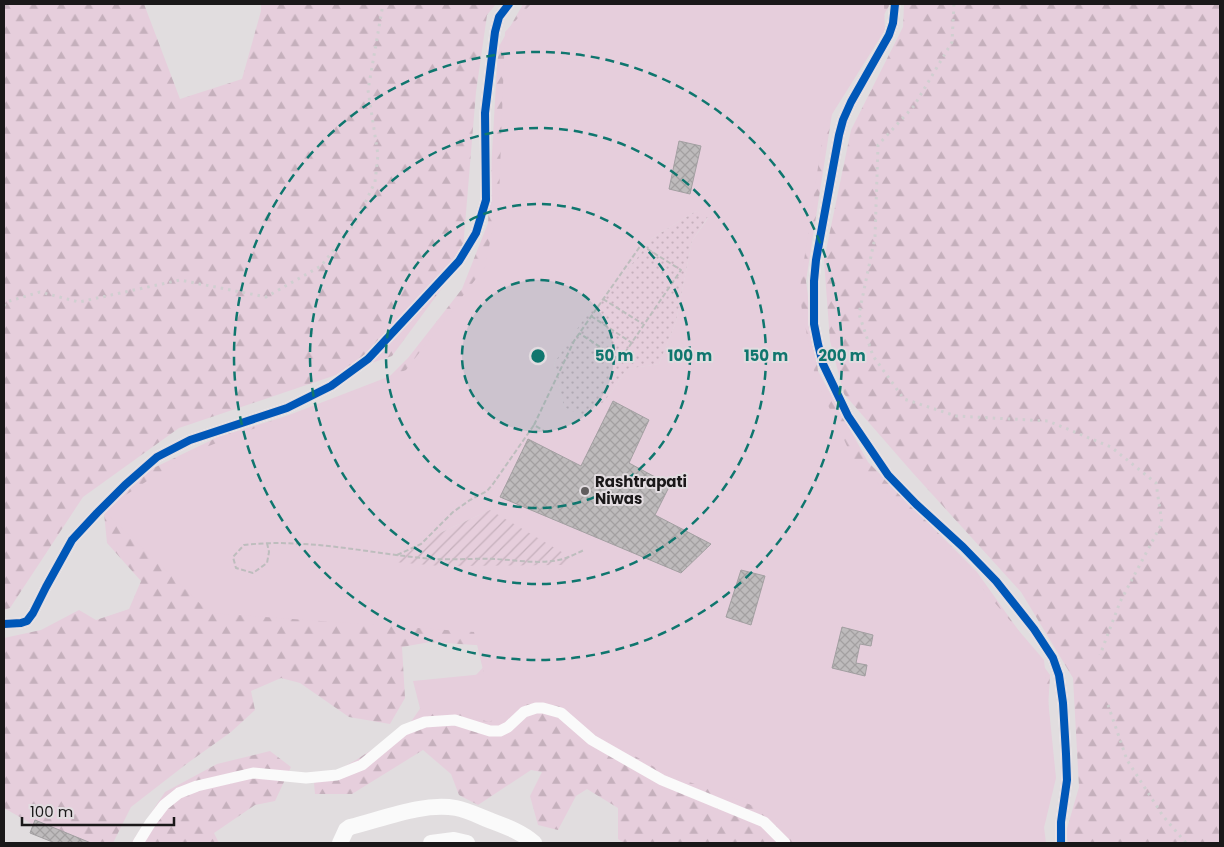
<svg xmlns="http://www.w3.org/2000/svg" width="1224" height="847" font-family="Poppins,sans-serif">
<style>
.grass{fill:url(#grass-dots)}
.forest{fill:url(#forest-firs)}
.park{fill:#e6cedc;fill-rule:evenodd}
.garden{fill:url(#garden-furrows)}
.building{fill:url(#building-cross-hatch);stroke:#a29fa1}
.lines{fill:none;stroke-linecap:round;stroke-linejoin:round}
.path{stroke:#bdbdbd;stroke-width:2;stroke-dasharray:5 2.5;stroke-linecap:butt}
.minor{stroke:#fafafa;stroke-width:11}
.highway{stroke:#fafafa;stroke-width:16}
.rail{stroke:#d0cfd0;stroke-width:3;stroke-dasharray:2.5 5;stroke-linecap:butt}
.cycleway-casing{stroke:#e2dce0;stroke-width:11}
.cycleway{stroke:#0057b8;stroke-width:8}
.ring{fill:none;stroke:#0f766e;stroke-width:2.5;stroke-dasharray:9 6}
.poi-dot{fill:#605d5e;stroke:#e2dce0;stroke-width:2}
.labels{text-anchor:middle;stroke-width:4;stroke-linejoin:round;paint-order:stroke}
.poi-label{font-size:15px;font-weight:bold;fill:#1a1819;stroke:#e2dce0;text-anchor:start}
.centre{fill:#0f766e;stroke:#e2dce0;stroke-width:2.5}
.ring-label{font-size:15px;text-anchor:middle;font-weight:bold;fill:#0f766e;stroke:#e2dce0;stroke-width:4;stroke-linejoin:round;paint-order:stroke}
</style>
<defs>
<pattern id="grass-dots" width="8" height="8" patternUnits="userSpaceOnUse" patternTransform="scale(1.25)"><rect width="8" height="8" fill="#e6cedc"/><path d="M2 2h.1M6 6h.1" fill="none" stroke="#c5b0bc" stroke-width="1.8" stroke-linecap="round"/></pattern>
<pattern id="forest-firs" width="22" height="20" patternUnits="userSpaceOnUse" patternTransform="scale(1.25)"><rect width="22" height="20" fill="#e6cedc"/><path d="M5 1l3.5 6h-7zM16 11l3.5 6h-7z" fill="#c5b0bc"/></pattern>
<pattern id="garden-furrows" width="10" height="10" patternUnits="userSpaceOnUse" patternTransform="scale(1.25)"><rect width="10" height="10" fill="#e6cedc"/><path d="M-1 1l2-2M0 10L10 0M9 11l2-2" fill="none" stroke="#c5b0bc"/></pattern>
<pattern id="building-cross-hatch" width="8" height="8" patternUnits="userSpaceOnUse" patternTransform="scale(1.25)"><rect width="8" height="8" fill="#bebbbc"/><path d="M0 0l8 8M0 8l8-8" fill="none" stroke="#a3a0a1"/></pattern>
</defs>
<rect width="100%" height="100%" fill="#e1dddf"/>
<path class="grass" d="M696,211L708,217L692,241L676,322L659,364L627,369L605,401L582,417L564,407L554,363L587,314L637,258L652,238Z"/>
<g class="forest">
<path d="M4,4H144L180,99L242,79L261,11V4H496L487,15L476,92L462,261L392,356L179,428L83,497L10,608L4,610Z"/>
<path d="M523,4H889V6L834,101L806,281L818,371L868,462L977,572L1050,675L1042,811L1046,843H984L680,353L718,209L700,195L310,536L429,584L913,843H624L618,839V808L587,789L576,796L558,830L538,825L530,796L542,772L531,770L478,805L459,795L451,774L423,750L352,794H315L314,783L356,760L408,726L433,690L464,688L489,661L490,646L430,642L402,647L405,698L390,724L349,717L300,683L281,678L251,691L255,710L231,732L189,762L131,807L113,843H65L4,808V638L41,630L79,610L96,620L129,609L141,581L107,543L104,513L143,473L218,437L378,388L408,358L462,289L488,223L498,48Z"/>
<path d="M904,4H1220V843H1068L1066,832L1079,787L1073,678L1021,592L912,472L844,394L830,341L824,260L851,130L903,27Z"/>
<path d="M270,751L291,767L275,801L255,805L214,833L219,843H131L165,792L217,764Z"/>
</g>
<path class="park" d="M531,4H884L885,30L824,127L799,294L815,377L853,459L970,574L1044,660L1056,778L1042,836L1044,843H799L770,812L665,773L608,741L560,706L524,704L489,722L448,710L421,712L413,681L484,674L474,632L210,613L103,510L188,454L406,370L485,267L499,197L505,32ZM696,211L708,218L692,241L676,322L659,364L627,369L605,401L582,416L564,407L554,363L587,314L637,258L652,238ZM490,510L395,562L429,538Z"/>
<path class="garden" d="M490,510L572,558L563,565L440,566L394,562L429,538Z"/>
<g class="building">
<path d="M679,141L701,146L690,194L669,189Z"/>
<path d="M613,401L649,420L629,463L670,485L655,515L711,544L681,573L500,497L528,439L581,466Z"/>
<path d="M741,570L765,576L751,625L726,617Z"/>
<path d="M842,627L873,635L871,646L860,644L856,663L867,665L865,676L832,668Z"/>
<path d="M35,820L91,843H55L30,833Z"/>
</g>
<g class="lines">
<g class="path">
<path d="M603,299L643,324"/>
<path d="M591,316L632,343"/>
<path d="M534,425L574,341L641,245L681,270L620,360L579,333"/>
<path d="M267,543L269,552L267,563L253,573L236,568L233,557L244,545C304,538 363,552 422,558C446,561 471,558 495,559C517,560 541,565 563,559C570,557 577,553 584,550"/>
<path d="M397,555L421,544L453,512L470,500L487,491L493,484L534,425L544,431"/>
</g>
<g class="minor">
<path d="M895,4L893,23L889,35L851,102L843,120L839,135L816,260L814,281V324L818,344L823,364L848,416L888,475L916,504L963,547L996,581L1034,629L1053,658L1059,675L1063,703L1066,754L1067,780L1061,822V843"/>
<path d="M4,624L21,623L27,621L33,613L46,587L72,540L97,513L125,485L157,457L190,440L287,408L331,386L368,359L459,261L476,233L486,200L485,113L495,32L499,17L509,4"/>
<path d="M138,843L151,822L164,805L179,793L197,786L253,773L306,778L337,775L362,765L404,730L425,722L455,720L490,731H500L508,727L524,712L536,708H543L561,713L592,740L662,780L764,822L785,843"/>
</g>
<g class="highway">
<path d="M340,843L346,830L350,827C383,819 423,802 456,808C467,810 479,816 489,820C505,826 522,832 534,843"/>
<path d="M431,843L454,840L467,843"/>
</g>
<g class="rail">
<path d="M954,4L952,42L914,106L878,145L875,237L859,314L873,356L904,399L956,416L1048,421L1111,447L1156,483L1162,523L1120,602L1100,655"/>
<path d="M4,306L6,302L40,292L79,302L180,280L266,297L321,266L356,222L375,182L378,155L368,90L383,4"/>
<path d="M1108,705L1127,760L1163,816L1186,843"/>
</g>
<defs>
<g id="cycleway">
<path d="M895,4L893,23L889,35L851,102L843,120L839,135L816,260L814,281V324L818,344L823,364L848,416L888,475L916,504L963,547L996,581L1034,629L1053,658L1059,675L1063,703L1066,754L1067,780L1061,822V843"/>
<path d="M4,624L21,623L27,621L33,613L46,587L72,540L97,513L125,485L157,457L190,440L287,408L331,386L368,359L459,261L476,233L486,200L485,113L495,32L499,17L509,4"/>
</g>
</defs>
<use href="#cycleway" class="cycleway-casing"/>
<use href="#cycleway" class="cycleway"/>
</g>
<circle cx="538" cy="356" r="76" fill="#0f766e" fill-opacity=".12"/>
<g class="ring">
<circle cx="538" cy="356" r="76"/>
<circle cx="538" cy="356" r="152"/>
<circle cx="538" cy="356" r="228"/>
<circle cx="538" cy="356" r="304"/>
</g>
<circle class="poi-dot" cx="585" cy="491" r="5"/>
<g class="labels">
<g class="poi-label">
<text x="595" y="487">Rashtrapati<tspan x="595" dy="17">Niwas</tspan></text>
</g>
</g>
<circle cx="538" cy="356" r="8" class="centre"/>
<g class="ring-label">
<text x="614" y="361">50 m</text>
<text x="690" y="361">100 m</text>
<text x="766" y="361">150 m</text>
<text x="842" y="361">200 m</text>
</g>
<rect width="1224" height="847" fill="none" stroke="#1a1819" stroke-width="10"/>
<path d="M22 817v8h152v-8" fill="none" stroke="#1a1819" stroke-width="2.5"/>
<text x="30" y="817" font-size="15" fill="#1a1819" stroke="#e2dce0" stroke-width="4" paint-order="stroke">100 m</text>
</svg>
